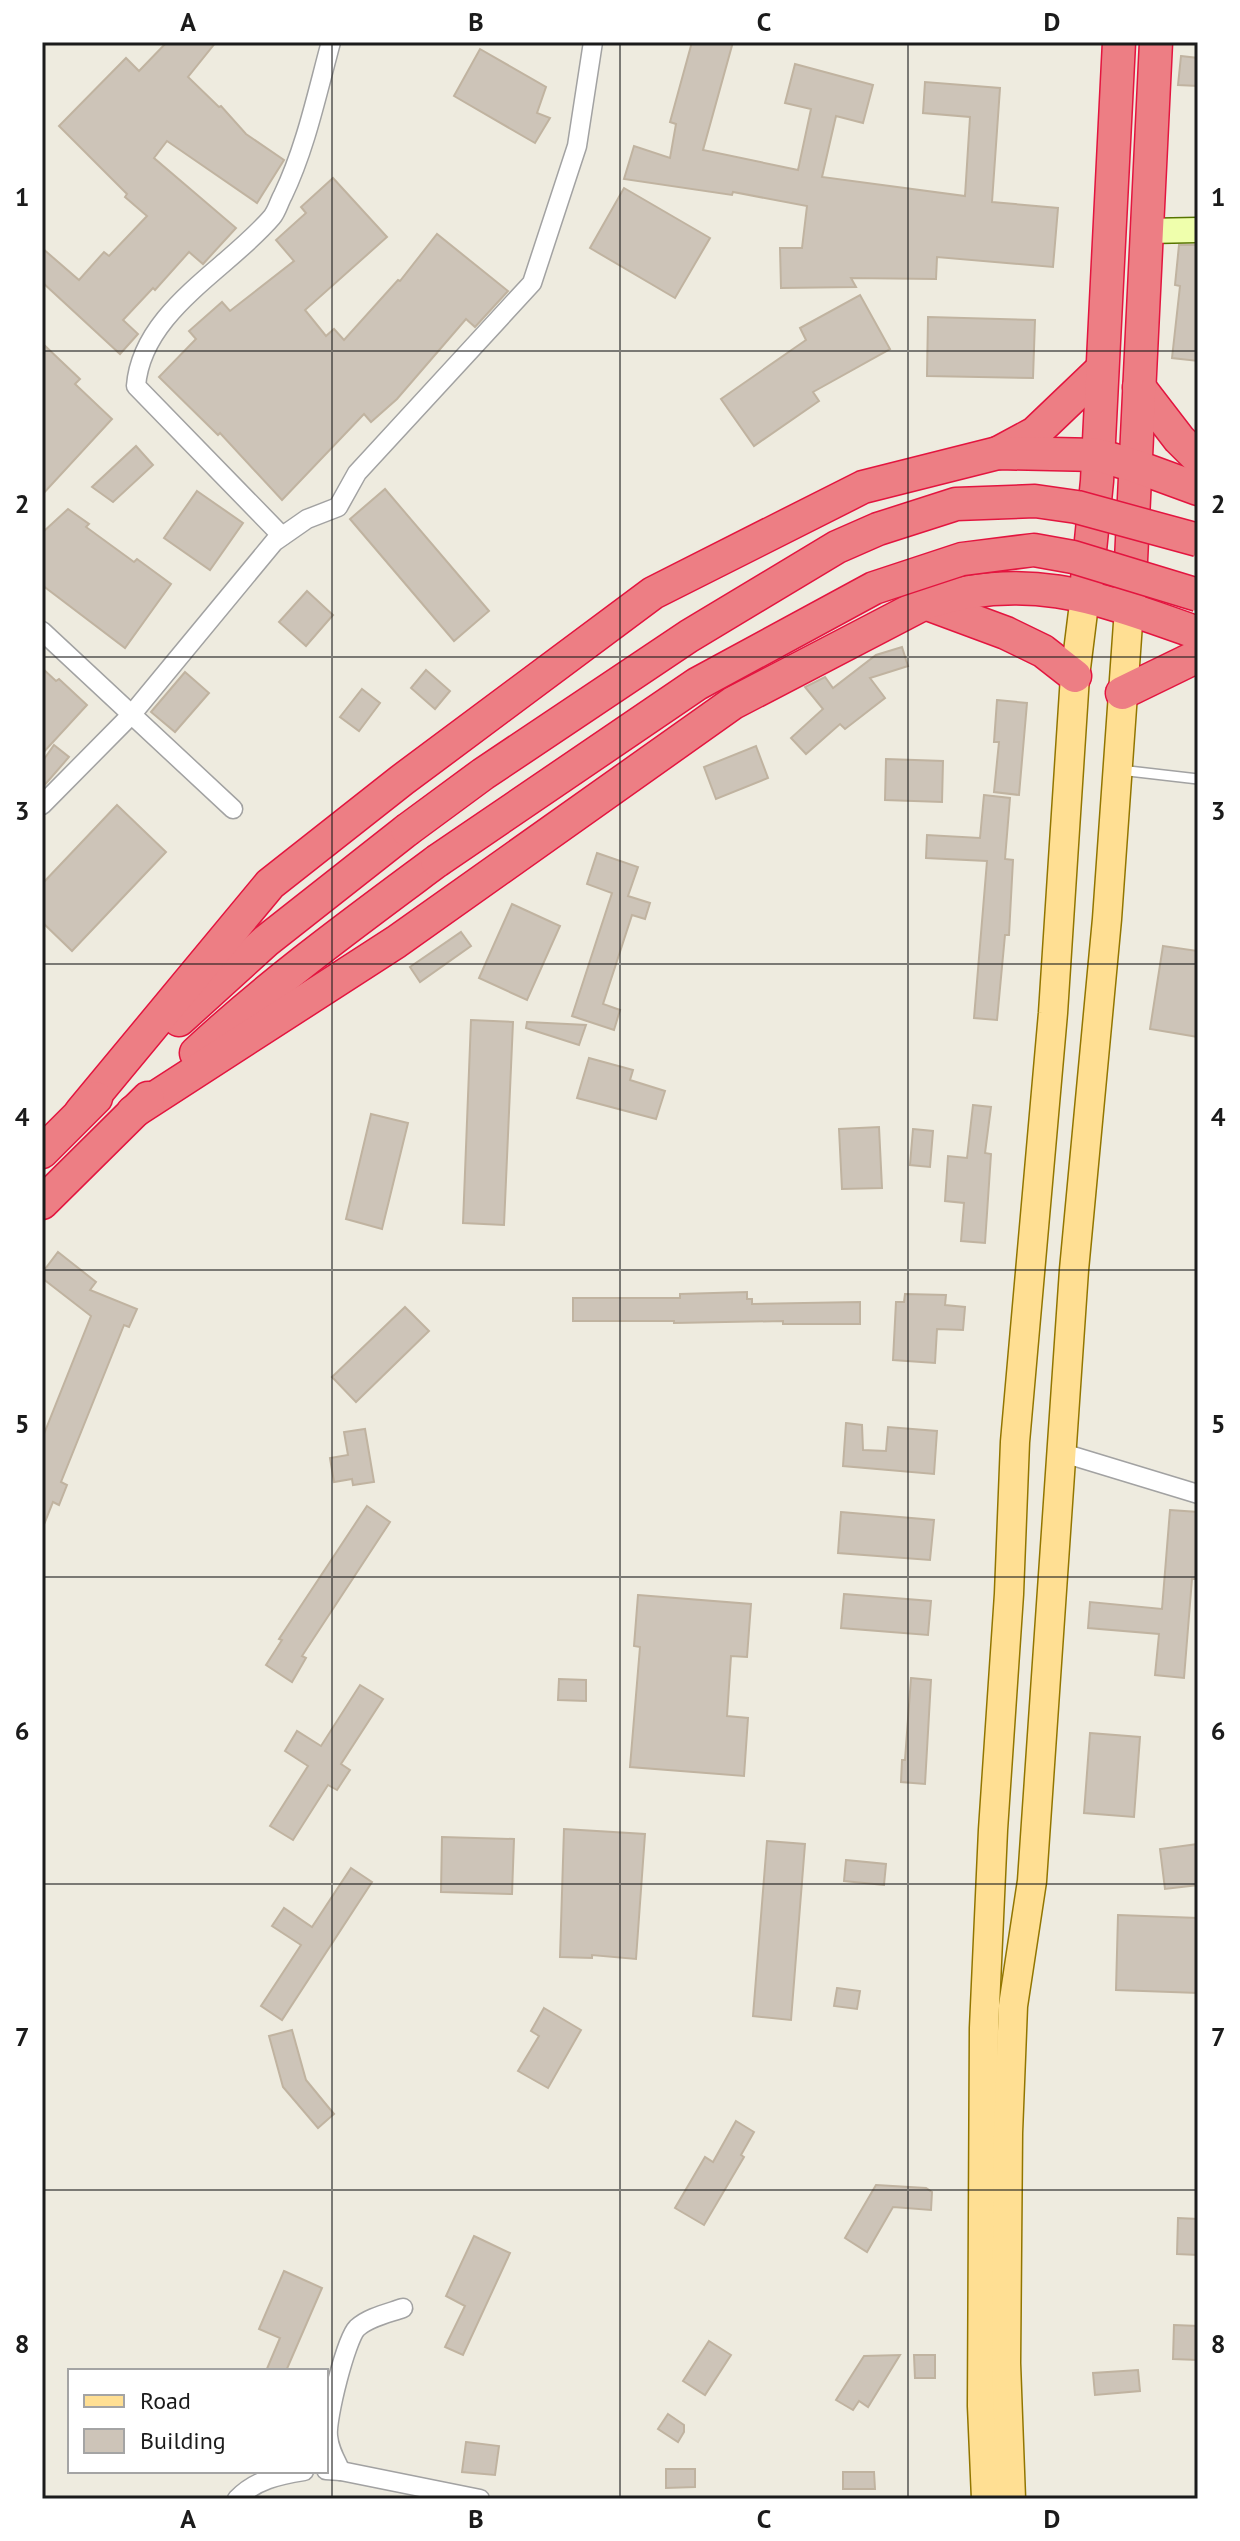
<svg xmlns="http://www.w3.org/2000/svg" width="1240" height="2541" font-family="'PT Sans',sans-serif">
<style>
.building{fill:#cdc4b8;stroke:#c0b3a0;stroke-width:2}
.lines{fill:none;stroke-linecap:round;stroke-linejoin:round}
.lane-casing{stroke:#a2a2a2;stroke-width:12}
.street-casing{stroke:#a2a2a2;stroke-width:21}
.secondary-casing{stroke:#577400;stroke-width:27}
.primary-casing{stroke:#927600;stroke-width:31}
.highway-casing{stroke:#e3153f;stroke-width:35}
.lane{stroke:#fff;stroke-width:9}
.street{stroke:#fff;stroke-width:18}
.secondary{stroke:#efffac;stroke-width:24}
.primary{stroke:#ffdf93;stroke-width:28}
.highway{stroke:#ed7e84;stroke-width:32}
.highway-bridge-casing{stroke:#e3153f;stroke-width:35;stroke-linecap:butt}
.highway-bridge{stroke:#ed7e84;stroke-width:32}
.grid{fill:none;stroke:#1b1b1b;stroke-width:2;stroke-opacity:0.55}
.neatline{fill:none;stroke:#1b1b1b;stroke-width:3}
.grid-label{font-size:26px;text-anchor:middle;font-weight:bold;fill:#1b1b1b}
</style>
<rect width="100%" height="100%" fill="#eeebdf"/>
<g class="building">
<path d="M167,42H216L188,77L219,107L221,106L246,134L284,160L257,203L167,141L154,158L236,228L203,264L189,252L155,290L153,288L123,320L138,334L120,354L42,282V248L79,280L104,252L109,256L147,216L125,197L127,194L59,126L126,58L139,71Z"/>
<path d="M692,42H733L703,150L798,170L811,109L785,103L795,64L873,85L863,123L836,116L822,177L965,196L970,117L923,113L925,82L1000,88L992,202L1058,208L1053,267L937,257L936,279L851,278L856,287L781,288L780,248H802L807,206L733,192L732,195L624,179L634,146L670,158L676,124L670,122Z"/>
<path d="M480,49L546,87L537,113L550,118L535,143L454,96Z"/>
<path d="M1181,56L1198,58V86L1178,85Z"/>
<path d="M333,178L387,237L305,310L326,336L334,329L344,340L398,280L400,281L437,234L508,291L475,327L466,319L397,399L371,422L364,414L282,500L220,433L218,435L159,377L196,339L189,331L222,302L230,311L294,261L276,240L306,213L301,207Z"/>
<path d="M624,188L710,238L675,298L590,248Z"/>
<path d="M1179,245H1198V361L1172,358L1180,286L1175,285Z"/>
<path d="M860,295L890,349L813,392L819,401L754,446L721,399L806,340L800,328Z"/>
<path d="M928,317L1035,320L1033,378L927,376Z"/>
<path d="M42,343L80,379L75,384L112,419L42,495Z"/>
<path d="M136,446L153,465L113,502L92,487Z"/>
<path d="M385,489L489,611L454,641L350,519Z"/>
<path d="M197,491L243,523L210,570L164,538Z"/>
<path d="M68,509L89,524L86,527L134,562L137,559L171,584L125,648L42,585V533Z"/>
<path d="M307,591L333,615L306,646L279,622Z"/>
<path d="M902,647L908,666L870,678L885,698L845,729L840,724L806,754L791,738L823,709L805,687L825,677L833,688L876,655Z"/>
<path d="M42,668L56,681L59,679L87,705L42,754Z"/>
<path d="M426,670L450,691L435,709L411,688Z"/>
<path d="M185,672L209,693L175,732L151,712Z"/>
<path d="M362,689L380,703L359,731L340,717Z"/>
<path d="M997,700L1027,703L1019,795L994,792L999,742H994Z"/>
<path d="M54,745L69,757L42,788V762Z"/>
<path d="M756,746L768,778L716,799L704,767Z"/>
<path d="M886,759L943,761L942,802L885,800Z"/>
<path d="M984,795L1010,798L1005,859L1013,860L1009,935H1005L997,1020L974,1018L987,861L926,858L927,835L980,838Z"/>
<path d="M117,805L166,852L72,951L42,922V884Z"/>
<path d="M597,853L638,867L628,896L650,903L645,919L632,915L603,1004L620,1010L614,1030L572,1016L612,893L587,884Z"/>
<path d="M512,904L560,926L527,1000L479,978Z"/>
<path d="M461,932L471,946L420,982L410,967Z"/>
<path d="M1163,946L1198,951V1037L1150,1029Z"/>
<path d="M471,1020L513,1022L504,1225L463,1223Z"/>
<path d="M527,1022L586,1025L579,1045L526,1028Z"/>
<path d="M589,1058L633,1070L630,1080L665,1091L656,1119L577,1098Z"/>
<path d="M973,1105L991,1107L985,1153L991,1154L985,1243L961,1241L964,1203L945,1201L948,1156L967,1158Z"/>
<path d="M371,1114L408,1123L382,1229L346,1219Z"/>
<path d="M879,1127L882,1188L842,1189L839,1129Z"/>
<path d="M913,1129L933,1131L930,1167L910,1165Z"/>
<path d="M58,1252L96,1282L90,1290L137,1309L129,1327L124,1325L61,1482L67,1485L59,1505L53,1502L43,1527L42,1439L91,1316L42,1278V1273Z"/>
<path d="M747,1292V1299H752V1304L860,1302V1324H783V1321L674,1323V1321H573V1298H680V1294Z"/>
<path d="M905,1294L946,1295L945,1305L965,1307L963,1330L937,1329L935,1363L893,1360L896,1302H904Z"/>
<path d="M405,1307L429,1331L356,1402L332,1377Z"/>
<path d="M846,1423L862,1425L863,1450L886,1451L888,1427L937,1431L934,1474L843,1466Z"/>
<path d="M365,1429L374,1482L353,1485L352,1479L334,1482L330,1458L348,1455L344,1432Z"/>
<path d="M367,1506L390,1522L302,1656L306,1658L292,1682L266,1665L282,1640L279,1639Z"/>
<path d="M1170,1510L1198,1512V1579H1192L1184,1678L1155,1675L1159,1634L1088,1628L1090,1602L1162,1609Z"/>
<path d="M841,1512L934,1520L930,1560L838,1553Z"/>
<path d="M844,1594L931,1601L928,1635L841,1628Z"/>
<path d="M638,1595L751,1604L747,1657L731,1656L727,1716L748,1718L744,1776L630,1767L640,1647L634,1646Z"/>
<path d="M911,1678L931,1680L925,1784L901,1782L902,1760H905Z"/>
<path d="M559,1679L586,1680V1701L558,1700Z"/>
<path d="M360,1685L383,1699L341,1764L350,1770L337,1790L328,1785L293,1840L270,1826L308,1766L285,1751L297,1731L321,1746Z"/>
<path d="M1090,1733L1140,1737L1134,1817L1084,1813Z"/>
<path d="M564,1829L645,1834L636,1959L592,1955V1958L560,1957Z"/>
<path d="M442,1837L514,1839L512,1894L441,1892Z"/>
<path d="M767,1841L805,1844L791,2020L753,2016Z"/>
<path d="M1198,1844V1885L1165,1889L1160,1849Z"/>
<path d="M846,1860L886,1864L884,1885L844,1881Z"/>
<path d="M351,1868L372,1882L282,2020L261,2006L301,1945L272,1926L284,1908L312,1927Z"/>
<path d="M1118,1915L1198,1918V1993L1116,1990Z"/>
<path d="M837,1988L860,1991L857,2009L834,2006Z"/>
<path d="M544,2008L581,2030L548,2088L518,2071L539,2036L531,2031Z"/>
<path d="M292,2030L306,2080L334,2114L318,2128L283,2087L269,2036Z"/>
<path d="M736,2121L754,2132L741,2155L744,2157L704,2225L675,2208L705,2157L713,2162Z"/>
<path d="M876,2185L926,2188L932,2192L931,2210L893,2207L867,2252L845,2238Z"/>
<path d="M1178,2218L1198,2219V2255L1177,2254Z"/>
<path d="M474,2236L510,2253L463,2355L445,2347L465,2306L446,2296Z"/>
<path d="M284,2271L322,2288L286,2371H266L280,2338L259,2329Z"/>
<path d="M1174,2325L1198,2326V2360L1173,2359Z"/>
<path d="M709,2341L731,2355L705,2395L683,2381Z"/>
<path d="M900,2355L868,2407L859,2401L853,2410L836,2400L864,2356Z"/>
<path d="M914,2355H935V2378H915Z"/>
<path d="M1138,2370L1140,2391L1095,2395L1093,2373Z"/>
<path d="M668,2414L684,2425V2432L678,2442L658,2429Z"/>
<path d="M466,2442L499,2446L495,2475L462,2472Z"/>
<path d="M666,2469H695V2487L666,2488Z"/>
<path d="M843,2472H874L875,2489H843Z"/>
</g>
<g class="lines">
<defs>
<path id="lane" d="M1120,770L1198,779"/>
<g id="street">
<path d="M282,536L136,386C142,311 227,270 272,217C277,211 279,202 283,195C306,147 317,93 331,42"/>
<path d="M42,631L233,809"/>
<path d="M42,805L132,714L274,542L307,519L338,507L357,473L532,283L577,146L593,42"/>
<path d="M1063,1453L1198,1494"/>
<path d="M326,2470L341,2471L480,2499"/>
<path d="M341,2471C335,2459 329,2449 328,2436C326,2419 346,2339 357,2328C369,2317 389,2313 403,2308"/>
<path d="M237,2499C255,2480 279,2475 304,2471"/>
</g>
<path id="secondary" d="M1147,231L1198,230"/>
<g id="primary">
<path d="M986,2499L982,2406L984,2028L993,1830L1009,1594L1015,1442L1053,1013L1075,676L1085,596"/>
<path d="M1011,2499L1006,2363L1008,2133L1013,2006L1032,1881L1074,1270L1107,919L1129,609"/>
</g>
<g id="highway">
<path d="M1139,387L1179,439L1198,458"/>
<path d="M998,453L1035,433L1101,370"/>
<path d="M1086,590L1097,481L1119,42"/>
<path d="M1129,602L1156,42"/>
<path d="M925,603L1006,633L1043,651L1075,676"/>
<path d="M1122,693L1198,656"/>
<path d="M179,1020L266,941L407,830"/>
<path d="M196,1053C271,983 355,922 437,861"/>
<path d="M81,1112L270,884L402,780L653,593L863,487L998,453L1098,455L1135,466L1198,489"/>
<path d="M133,1112L396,942L733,703L925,603C1027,569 1102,599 1198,633"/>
<path d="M42,1152L96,1098"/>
<path d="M42,1203L148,1098"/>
</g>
</defs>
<use href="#lane" class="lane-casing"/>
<use href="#street" class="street-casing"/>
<use href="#secondary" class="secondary-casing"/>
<use href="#primary" class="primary-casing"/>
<use href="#highway" class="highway-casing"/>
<use href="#lane" class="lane"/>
<use href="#street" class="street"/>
<use href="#secondary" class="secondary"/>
<use href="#primary" class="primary"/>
<use href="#highway" class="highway"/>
<defs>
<g id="highway-bridge">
<path d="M407,830L483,774L689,636L837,547L878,529L956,504L1035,501L1077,507L1198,540"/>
<path d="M437,861L697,684L874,588L962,559L1034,550L1073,557L1198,595"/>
</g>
</defs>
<use href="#highway-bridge" class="highway-bridge-casing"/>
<use href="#highway-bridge" class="highway-bridge"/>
</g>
<path class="grid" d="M332,42V2499M620,42V2499M908,42V2499M42,351H1198M42,657H1198M42,964H1198M42,1270H1198M42,1577H1198M42,1884H1198M42,2190H1198"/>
<rect width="1240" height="2541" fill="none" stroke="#ffffff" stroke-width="88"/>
<rect x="68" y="2369" width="260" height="104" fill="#ffffff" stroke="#a4a4a4" stroke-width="2"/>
<rect x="84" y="2395" width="40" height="12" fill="#ffdf93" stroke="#a4a4a4" stroke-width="2"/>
<text x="140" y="2409" font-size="24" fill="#1b1b1b">Road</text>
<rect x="84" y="2429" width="40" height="24" fill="#cdc4b8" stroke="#a4a4a4" stroke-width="2"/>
<text x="140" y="2449" font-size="24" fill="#1b1b1b">Building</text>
<rect x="44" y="44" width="1152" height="2453" class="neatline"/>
<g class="grid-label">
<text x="188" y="31">A</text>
<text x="476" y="31">B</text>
<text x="764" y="31">C</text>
<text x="1052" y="31">D</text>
<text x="22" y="206">1</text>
<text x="1218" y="206">1</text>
<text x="22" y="513">2</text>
<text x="1218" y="513">2</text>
<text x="22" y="820">3</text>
<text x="1218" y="820">3</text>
<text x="22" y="1126">4</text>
<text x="1218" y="1126">4</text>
<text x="22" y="1433">5</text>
<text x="1218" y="1433">5</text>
<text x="22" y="1740">6</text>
<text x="1218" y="1740">6</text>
<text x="22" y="2046">7</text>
<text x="1218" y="2046">7</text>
<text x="22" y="2353">8</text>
<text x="1218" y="2353">8</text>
<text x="188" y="2528">A</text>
<text x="476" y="2528">B</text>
<text x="764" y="2528">C</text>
<text x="1052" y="2528">D</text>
</g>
</svg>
